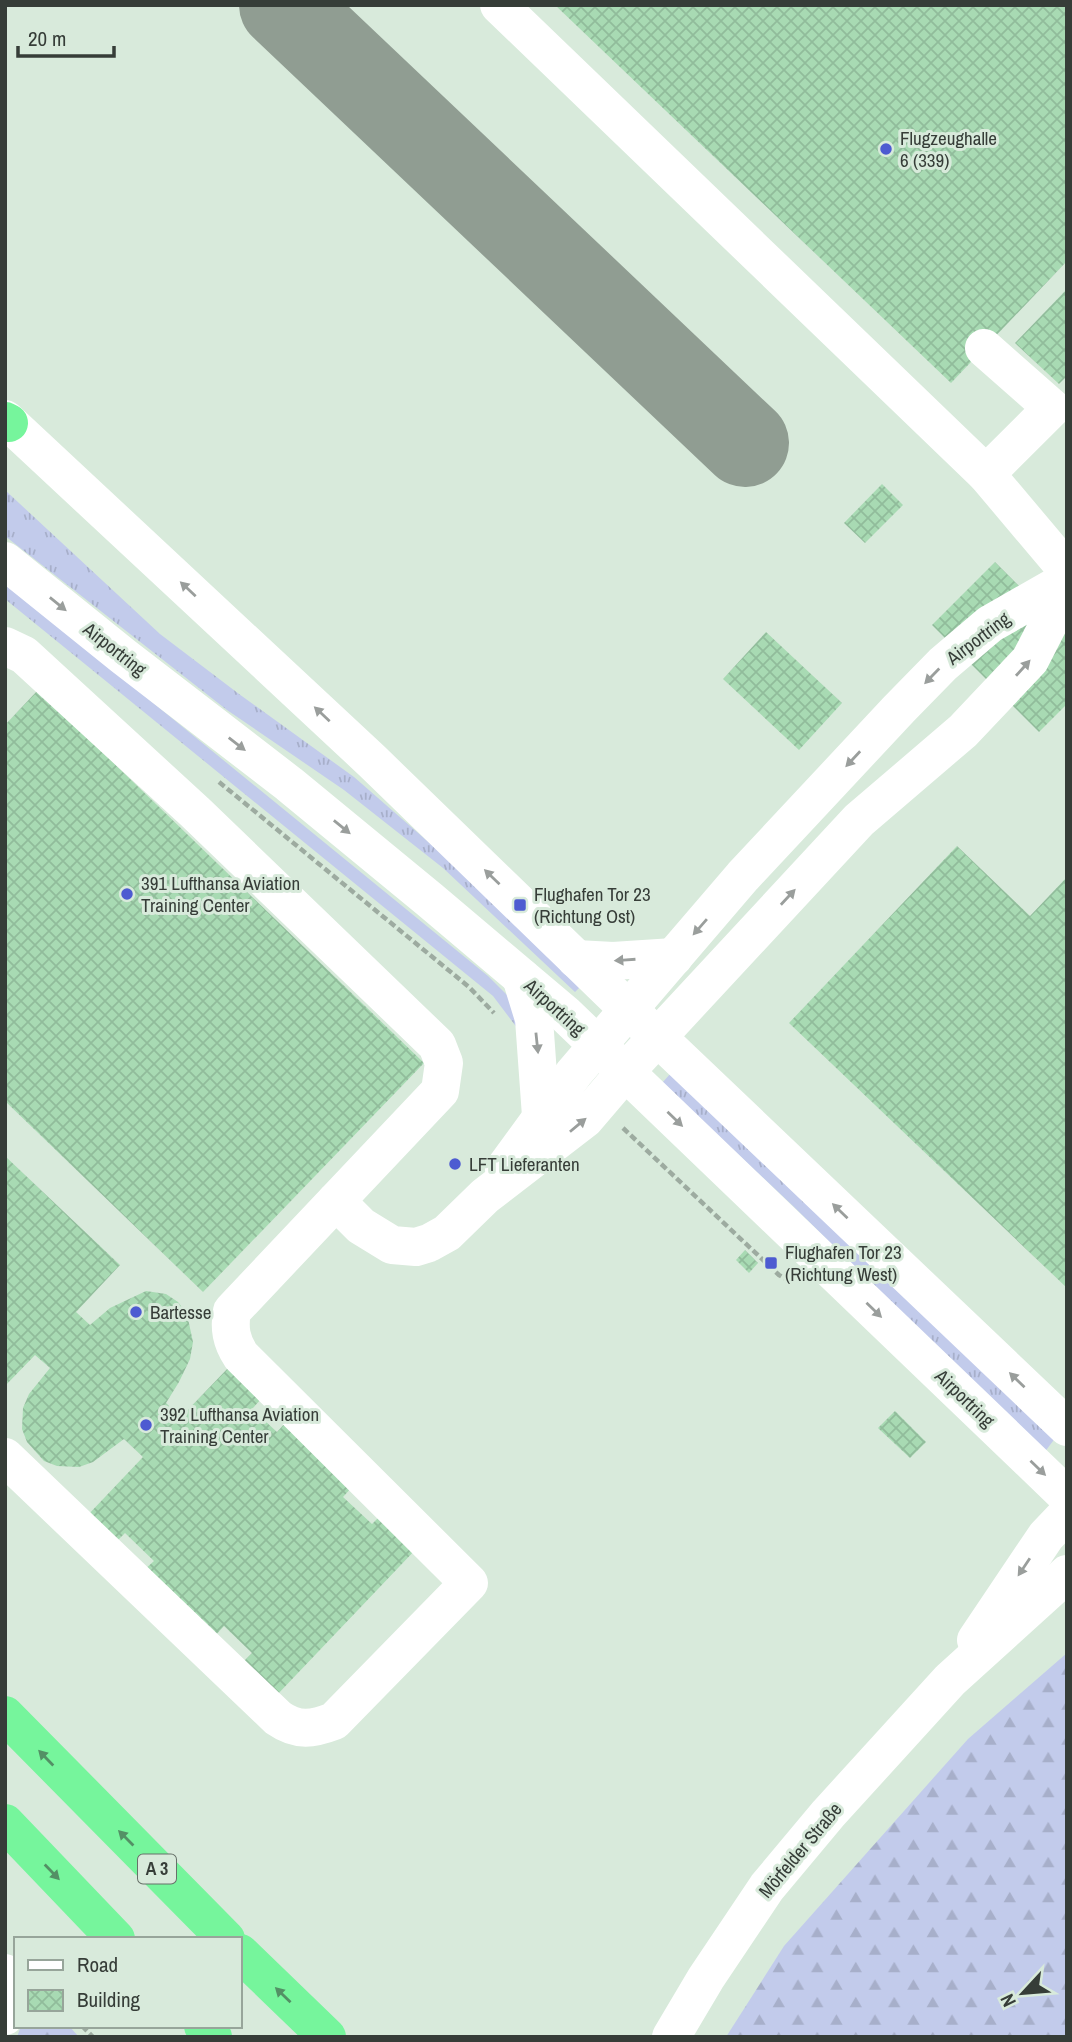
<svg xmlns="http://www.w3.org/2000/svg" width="1072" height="2042" font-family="'Archivo Narrow',sans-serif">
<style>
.grass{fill:url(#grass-tufts)}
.forest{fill:url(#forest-firs)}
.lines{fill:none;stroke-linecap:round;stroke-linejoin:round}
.taxiway{stroke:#909d92;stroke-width:88}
.building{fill:url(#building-cross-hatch)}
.path{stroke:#9daba0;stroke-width:4.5;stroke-dasharray:7 3.5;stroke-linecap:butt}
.minor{stroke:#fff;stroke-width:38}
.highway{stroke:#76f59c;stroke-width:38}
.oneway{fill:#9a9e9c}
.oneway2{fill:#539065}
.poi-dot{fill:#4d5bd1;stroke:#d8eadb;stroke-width:2.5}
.labels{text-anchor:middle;stroke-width:6;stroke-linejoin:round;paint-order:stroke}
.shield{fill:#d8eadb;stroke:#677169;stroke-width:2}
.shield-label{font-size:18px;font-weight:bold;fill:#363d38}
.poi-label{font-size:19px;fill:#363d38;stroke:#d8eadb;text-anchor:start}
.street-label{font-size:19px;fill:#363d38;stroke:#d8eadb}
</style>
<defs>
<pattern id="grass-tufts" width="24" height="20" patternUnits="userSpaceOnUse" patternTransform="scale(1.75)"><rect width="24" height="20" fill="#c2cbeb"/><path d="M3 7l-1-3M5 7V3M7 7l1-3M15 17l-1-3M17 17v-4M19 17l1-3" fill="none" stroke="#a7afca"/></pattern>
<pattern id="forest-firs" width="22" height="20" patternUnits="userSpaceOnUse" patternTransform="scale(1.75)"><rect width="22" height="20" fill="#c2cbeb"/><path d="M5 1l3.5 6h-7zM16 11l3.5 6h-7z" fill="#a7afca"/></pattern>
<pattern id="building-cross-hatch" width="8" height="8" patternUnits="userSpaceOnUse" patternTransform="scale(1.75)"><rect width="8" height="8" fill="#a8dab3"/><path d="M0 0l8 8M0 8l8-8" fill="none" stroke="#91bc9b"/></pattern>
</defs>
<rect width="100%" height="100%" fill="#d8eadb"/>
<g class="grass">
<path d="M5,490L160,634L239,694L354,777L449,860L581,986L575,992L443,868L344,790L227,710L5,536Z"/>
<path d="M5,582L488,976L509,997L524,1037L493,996L5,599Z"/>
<path d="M671,1073L1056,1437L1044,1453L792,1205L662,1083Z"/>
</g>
<g class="forest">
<path d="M1067,1653V2037H726L784,1946L968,1739Z"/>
<path d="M21,2026H69L79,2037H17Z"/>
</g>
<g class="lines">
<path class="taxiway" d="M283,5L745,443"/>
</g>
<g class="building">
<path d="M555,5H1067V261L951,383Z"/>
<path d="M1067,289V376L1059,384L1015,343Z"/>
<path d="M882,484L903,505L865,543L844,523Z"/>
<path d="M995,562L1067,634V704L1039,732L932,625Z"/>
<path d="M766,632L842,703L799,750L723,679Z"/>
<path d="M38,690L424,1063L203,1292L5,1101V725Z"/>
<path d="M957,846L1030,916L1067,877V1288L789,1023Z"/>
<path d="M5,1156L120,1265L76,1312L90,1325L110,1308L146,1291L166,1294L178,1302L187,1314L193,1342L190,1359L179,1382L166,1403L181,1417L230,1366L263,1397L252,1409L277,1432L287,1421L353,1486L343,1497L372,1524L383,1513L418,1547L276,1696L242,1663L252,1653L224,1626L213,1638L143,1571L154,1561L125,1533L114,1544L86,1517L143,1457L124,1439L93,1462L79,1467L57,1466L44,1461L27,1442L22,1429L23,1408L29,1394L50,1368L35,1355L5,1386Z"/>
<path d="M745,1250L758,1263L749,1273L736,1260Z"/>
<path d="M895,1411L926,1442L910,1458L878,1428Z"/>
</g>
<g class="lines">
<g class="path">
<path d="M219,782L469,987L494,1013"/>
<path d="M623,1128L779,1275L789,1281"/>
<path d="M82,2026L93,2037"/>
</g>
<g class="minor">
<path d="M499,5L986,474L1067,570"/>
<path d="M984,348L1052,408L986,474"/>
<path d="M5,419L372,761L629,1010L1067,1427"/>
<path d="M5,561L123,656L289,784L430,900L565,1014L1067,1496"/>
<path d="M5,646L24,655L195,812L437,1045L444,1063L440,1091L232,1311C229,1328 231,1341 241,1356L469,1583L334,1721C313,1729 298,1732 278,1718L5,1457"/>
<path d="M576,959L613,961L674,957"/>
<path d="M521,977L534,1019L541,1116"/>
<path d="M504,1169L574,1073L743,876L899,709L943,664L990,624L1067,580"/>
<path d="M336,1201L361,1226L392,1245L416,1247L429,1243L447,1233L485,1196L585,1119L626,1071L859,820L963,731L1030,660L1067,588"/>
<path d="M976,1640L1046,1536L1067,1514"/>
<path d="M5,1973L8,1985L5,2016"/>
<path d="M671,2037L706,1978L767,1887L828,1814L950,1680L1067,1574"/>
</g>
<g class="highway">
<path d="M5,421L9,423"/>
<path d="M5,1715L226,1939"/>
<path d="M5,1823L116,1939"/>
<path d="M240,1953L327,2037"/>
<path d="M203,2026L213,2037"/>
</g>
</g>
<defs><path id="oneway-solid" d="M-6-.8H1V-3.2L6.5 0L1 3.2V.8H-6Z" transform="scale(1.75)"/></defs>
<g class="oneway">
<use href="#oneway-solid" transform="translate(188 589) rotate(-137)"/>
<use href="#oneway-solid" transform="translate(58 604) rotate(39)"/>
<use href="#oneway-solid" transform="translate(1023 668) rotate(-48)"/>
<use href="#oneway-solid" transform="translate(932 676) rotate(134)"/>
<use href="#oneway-solid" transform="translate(322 714) rotate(-137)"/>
<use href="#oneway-solid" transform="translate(237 744) rotate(38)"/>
<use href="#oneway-solid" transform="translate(853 759) rotate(133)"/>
<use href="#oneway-solid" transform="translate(342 827) rotate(39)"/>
<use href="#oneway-solid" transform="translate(492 877) rotate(-136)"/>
<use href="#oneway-solid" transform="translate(788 897) rotate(-47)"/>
<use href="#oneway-solid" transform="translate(700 927) rotate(131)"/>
<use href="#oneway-solid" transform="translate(625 960) rotate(176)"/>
<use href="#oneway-solid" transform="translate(537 1043) rotate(84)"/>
<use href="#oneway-solid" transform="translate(675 1119) rotate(44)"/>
<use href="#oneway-solid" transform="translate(578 1125) rotate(-40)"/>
<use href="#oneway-solid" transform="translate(840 1211) rotate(-136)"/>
<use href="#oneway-solid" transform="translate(874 1310) rotate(44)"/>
<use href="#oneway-solid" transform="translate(1017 1380) rotate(-136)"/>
<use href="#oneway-solid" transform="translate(1038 1468) rotate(44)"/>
<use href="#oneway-solid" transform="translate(1024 1567) rotate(124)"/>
</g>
<g class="oneway2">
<use href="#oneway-solid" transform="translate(46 1758) rotate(-134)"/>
<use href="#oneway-solid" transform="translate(126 1838) rotate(-135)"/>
<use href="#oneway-solid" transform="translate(52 1872) rotate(46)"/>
<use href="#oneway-solid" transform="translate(283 1995) rotate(-136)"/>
</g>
<g class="poi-dot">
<circle cx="886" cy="149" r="7"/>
<circle cx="127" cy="894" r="7"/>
<rect x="513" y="898" width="14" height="14" rx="3.5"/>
<circle cx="455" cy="1164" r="7"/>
<rect x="764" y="1256" width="14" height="14" rx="3.5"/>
<circle cx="136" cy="1312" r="7"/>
<circle cx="146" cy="1425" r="7"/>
</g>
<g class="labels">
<rect class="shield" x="138" y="1854.5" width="38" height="29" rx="5"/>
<g class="shield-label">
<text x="157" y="1875">A 3</text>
</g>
<g class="poi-label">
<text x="900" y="145">Flugzeughalle<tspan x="900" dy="22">6 (339)</tspan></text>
<text x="141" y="890">391 Lufthansa Aviation<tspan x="141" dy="22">Training Center</tspan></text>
<text x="534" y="901">Flughafen Tor 23<tspan x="534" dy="22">(Richtung Ost)</tspan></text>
<text x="469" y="1171">LFT Lieferanten</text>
<text x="785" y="1259">Flughafen Tor 23<tspan x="785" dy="22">(Richtung West)</tspan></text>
<text x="150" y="1319">Bartesse</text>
<text x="160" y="1421">392 Lufthansa Aviation<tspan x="160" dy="22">Training Center</tspan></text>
</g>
<g class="street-label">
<text transform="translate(978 638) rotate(-37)" y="7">Airportring</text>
<text transform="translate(115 649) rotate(38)" y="7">Airportring</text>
<text transform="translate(555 1007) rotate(42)" y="7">Airportring</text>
<text transform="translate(965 1398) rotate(44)" y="7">Airportring</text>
<text transform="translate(800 1850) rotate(-50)" y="7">Mörfelder Straße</text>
</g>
</g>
<rect width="1072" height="2042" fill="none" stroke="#363d38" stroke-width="14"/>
<rect x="14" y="1937" width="228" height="91" fill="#d8eadb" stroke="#97a59a" stroke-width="2"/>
<rect x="28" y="1960" width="35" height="10" fill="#ffffff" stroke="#97a59a" stroke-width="2"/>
<text x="77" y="1972" font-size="21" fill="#363d38">Road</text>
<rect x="28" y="1990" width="35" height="21" fill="url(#building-cross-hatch)" stroke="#97a59a" stroke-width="2"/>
<text x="77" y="2007" font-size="21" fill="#363d38">Building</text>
<g transform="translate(1023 1993) rotate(244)" stroke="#d8eadb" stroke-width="5" paint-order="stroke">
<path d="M0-5L12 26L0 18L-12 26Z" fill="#363d38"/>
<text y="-10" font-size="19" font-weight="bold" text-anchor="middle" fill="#363d38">N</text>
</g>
<path d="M18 46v10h96v-10" fill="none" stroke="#363d38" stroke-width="3.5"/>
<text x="28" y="46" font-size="21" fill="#363d38" stroke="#d8eadb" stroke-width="5" paint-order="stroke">20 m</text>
</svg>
